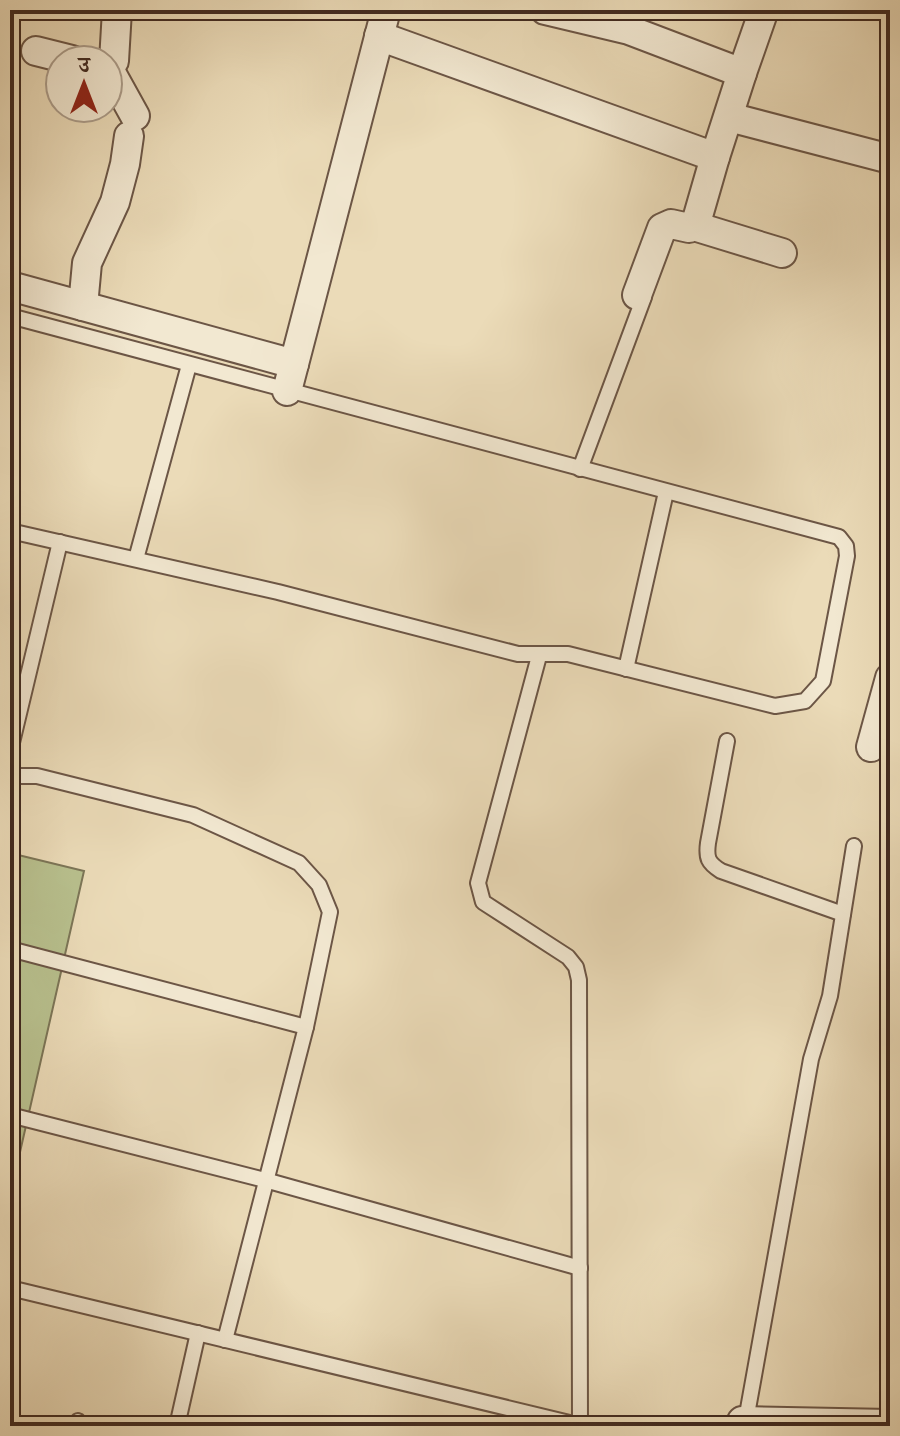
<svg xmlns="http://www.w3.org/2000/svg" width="900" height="1436" font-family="'Gentium Book Plus','Noto Serif Devanagari',serif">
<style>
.green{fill:#b8c08e;stroke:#7c7557;stroke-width:2}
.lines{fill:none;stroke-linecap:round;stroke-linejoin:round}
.lane-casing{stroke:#6c5646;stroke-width:18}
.street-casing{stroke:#6c5646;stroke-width:32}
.lane{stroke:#f2e8d1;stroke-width:14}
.street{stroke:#f2e8d1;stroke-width:28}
</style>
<rect width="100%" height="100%" fill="#ebdbb8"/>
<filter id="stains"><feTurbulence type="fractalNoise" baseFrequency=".0025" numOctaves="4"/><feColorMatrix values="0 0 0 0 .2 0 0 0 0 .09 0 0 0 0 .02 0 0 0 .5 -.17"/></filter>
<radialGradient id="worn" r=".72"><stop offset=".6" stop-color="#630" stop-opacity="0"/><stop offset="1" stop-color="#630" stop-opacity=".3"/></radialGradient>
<path class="green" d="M10,853L84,871L10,1196Z"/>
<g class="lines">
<defs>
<g id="lane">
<path d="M10,316L839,537L846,546L847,556L823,681L805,701L775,706L568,654H518L278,592L10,531"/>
<path d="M580,469L644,297"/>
<path d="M136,559L189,365"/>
<path d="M539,656L478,883L483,902L568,957L576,967L579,980L580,1426"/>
<path d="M626,669L666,492"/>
<path d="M727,741L708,843C706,858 708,863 721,871L843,914"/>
<path d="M10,751L60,542"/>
<path d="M10,776H37L193,815L299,863L319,885L330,912L319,965L306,1027L225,1340"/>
<path d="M10,949L306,1027"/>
<path d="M10,1115L265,1180L580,1268"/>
<path d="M10,1288L582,1426"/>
<path d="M741,1422L748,1409L811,1059L830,996L854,846"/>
<path d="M77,1426L78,1421"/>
<path d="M177,1426L198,1333"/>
</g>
<g id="street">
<path d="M545,10L629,30L742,73L764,10"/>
<path d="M379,36L715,157L742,73"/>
<path d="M36,51L72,60"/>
<path d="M108,69L114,61L117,10"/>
<path d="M109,69L135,116"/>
<path d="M729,117L890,159"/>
<path d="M694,226L782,253"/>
<path d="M10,286L294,364"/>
<path d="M637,295L662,228L671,224L689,228L696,223L715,157"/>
<path d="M83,306L87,263L115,202L125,164L129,136"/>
<path d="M287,391L386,10"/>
<path d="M871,747L890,678"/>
<path d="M742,1421L890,1424"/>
</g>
</defs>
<use href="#lane" class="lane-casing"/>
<use href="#street" class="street-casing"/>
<use href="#lane" class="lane"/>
<use href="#street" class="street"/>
</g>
<rect width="900" height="1436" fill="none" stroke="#ebdbb8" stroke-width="40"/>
<rect x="12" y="12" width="876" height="1412" fill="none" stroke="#412a20" stroke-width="4"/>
<rect x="20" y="20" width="860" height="1396" fill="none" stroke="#412a20" stroke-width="2"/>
<g transform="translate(84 84)"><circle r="38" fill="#f2e8d1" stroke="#ab9c8a" stroke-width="2"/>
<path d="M0-6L14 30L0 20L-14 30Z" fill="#8f2418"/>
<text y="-12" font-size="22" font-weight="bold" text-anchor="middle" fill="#412a20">उ</text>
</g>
<rect width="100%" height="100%" filter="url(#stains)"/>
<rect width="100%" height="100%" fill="url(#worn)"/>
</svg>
